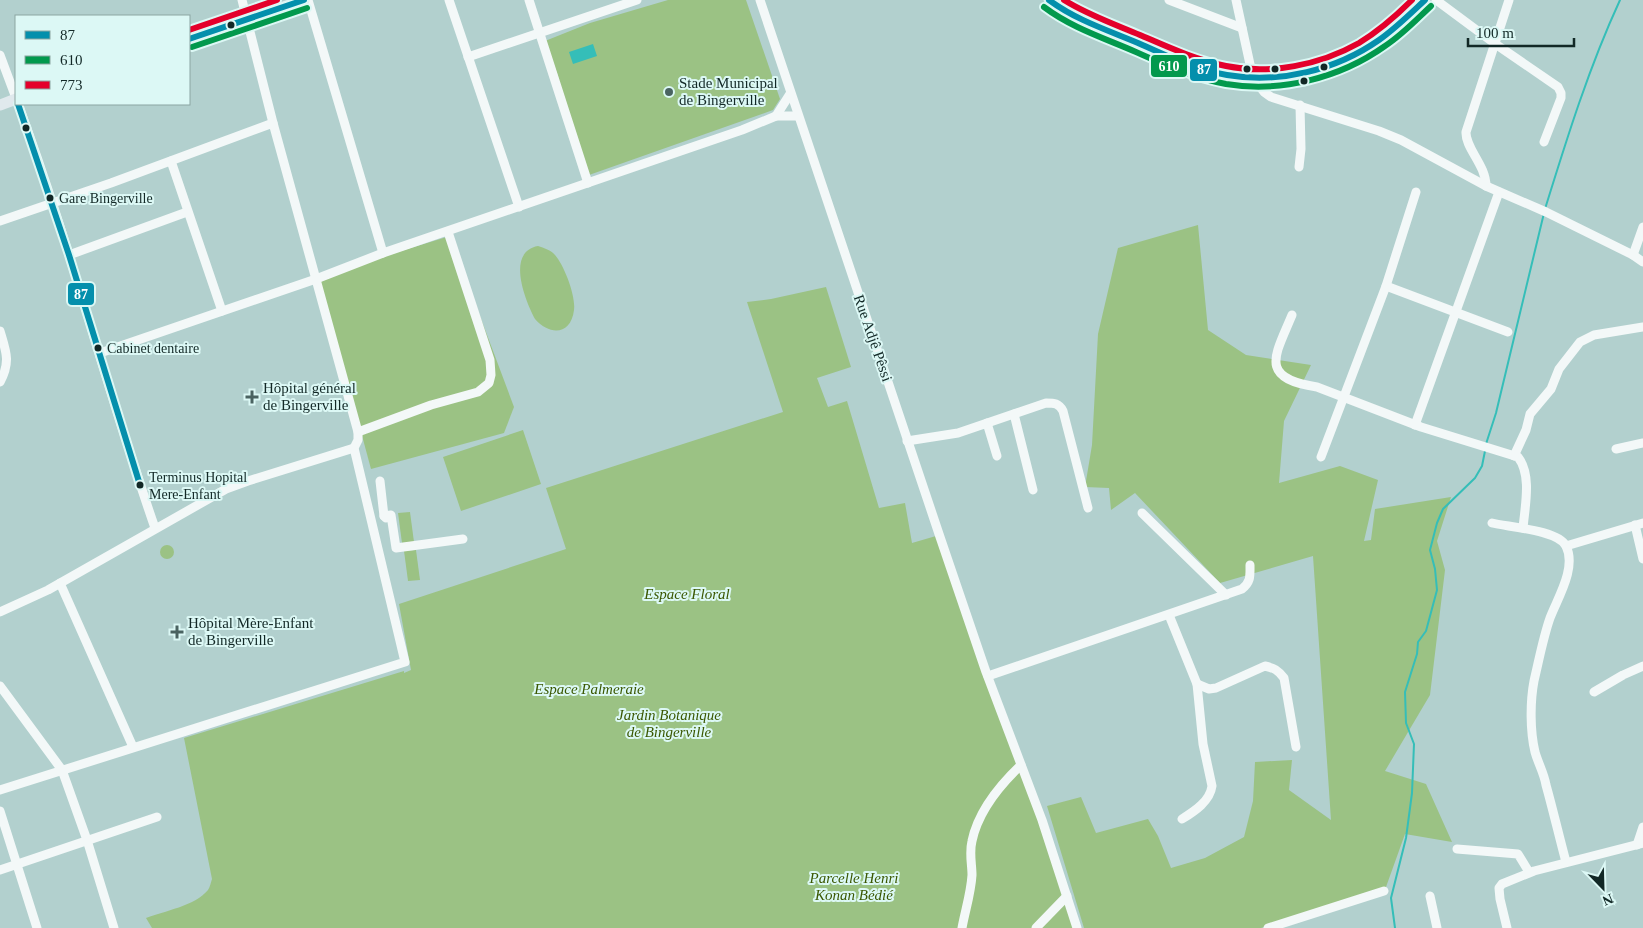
<svg xmlns="http://www.w3.org/2000/svg" width="1643" height="928" font-family="Georgia,serif">
<style>
.green{fill:#9bc284}
.water{fill:#35beb8}
.lines{fill:none;stroke-linecap:round;stroke-linejoin:round}
.stream{stroke:#35beb8;stroke-width:2}
.minor{stroke:#f3f8f8;stroke-width:9}
.major{stroke:#e0e9ed;stroke-width:11}
.bus-1-casing{stroke:#dcf8f5;stroke-width:10}
.bus-2-casing{stroke:#dcf8f5;stroke-width:10}
.bus-3-casing{stroke:#dcf8f5;stroke-width:10}
.bus-1{stroke:#048fac;stroke-width:6}
.bus-2{stroke:#02994d;stroke-width:6}
.bus-3{stroke:#e4002b;stroke-width:6}
.bus-dot{fill:#122826;stroke:#dcf8f5;stroke-width:2}
.poi-dot{fill:#4a6361;stroke:#dcf8f5;stroke-width:2}
.labels{text-anchor:middle;stroke-width:4;stroke-linejoin:round;paint-order:stroke}
.bus-label{font-size:14px;fill:#122826;stroke:#dcf8f5;text-anchor:start}
.poi-label{font-size:15px;fill:#122826;stroke:#dcf8f5;text-anchor:start}
.street-label{font-size:15px;fill:#122826;stroke:#dcf8f5}
.park-label{font-size:15px;font-style:italic;fill:#3a5701;stroke:#dcf8f5}
.line-badge{stroke:#dcf8f5;stroke-width:2}
.badge-label{font-size:14px;text-anchor:middle;font-weight:bold;fill:#fff}
</style>
<rect width="100%" height="100%" fill="#b2d0ce"/>
<g class="green">
<path d="M668,0H746L780,99L773,110L589,175L559,84L558,76L545,41L590,23Z"/>
<path d="M1198,225L1208,330L1246,355L1311,365L1284,421L1279,483L1340,466L1378,480L1364,541L1371,540L1375,509L1451,497L1437,541L1445,570L1430,695L1385,771L1426,784L1452,842L1405,834L1386,887L1261,928H1084L1047,806L1081,797L1096,833L1148,819L1158,836L1171,868L1205,858L1244,837L1253,801L1255,762L1292,760L1289,790L1331,820L1313,556L1220,583L1135,493L1111,510L1109,488L1085,487L1092,445L1098,334L1118,248Z"/>
<path d="M450,236L514,407L504,433L371,469L319,276Z"/>
<path d="M538,246C544,248 551,250 555,255C564,265 576,296 574,310C571,335 550,336 535,319C526,302 505,252 538,246Z"/>
<path d="M826,287L851,367L817,378L828,407L847,401L879,508L905,503L912,543L936,536L988,672L1076,928H152L146,918C164,911 195,906 208,890C210,887 211,882 212,879L184,738L404,671V673L411,670L399,604L566,549L546,488L783,412L747,302L771,299Z"/>
<path d="M523,430L541,484L461,511L443,457Z"/>
<path d="M410,512L414,542L402,543L398,513Z"/>
<circle cx="167" cy="552" r="7"/>
<path d="M416,550L420,580L408,581L404,551Z"/>
</g>
<path class="water" d="M593,44L597,56L573,64L569,52Z"/>
<g class="lines">
<g class="stream">
<path d="M1391,42L1431,5"/>
<path d="M1545,209C1567,138 1589,67 1620,0"/>
<path d="M1486,444L1496,413L1544,213"/>
<path d="M1395,928L1391,898L1406,838L1412,793L1414,744L1406,723L1405,692L1417,654L1418,642L1426,631L1437,590L1435,569L1430,550L1437,523L1443,509L1475,478L1482,466L1485,451"/>
</g>
<g class="minor">
<path d="M308,0L383,253"/>
<path d="M449,0L519,207"/>
<path d="M529,0L588,183"/>
<path d="M760,0L939,534L986,672L1042,820L1077,928"/>
<path d="M1169,0L1242,28"/>
<path d="M1236,0L1253,78L1264,92L1271,97L1379,131L1401,140L1486,186L1546,212L1633,255L1643,262"/>
<path d="M1436,0L1494,43L1558,87L1561,93V98L1544,142"/>
<path d="M0,55L16,98"/>
<path d="M468,57L637,0"/>
<path d="M18,104C70,243 106,388 155,528"/>
<path d="M776,116L790,94"/>
<path d="M171,161L222,311"/>
<path d="M1299,167L1301,149L1300,105"/>
<path d="M1486,186C1486,165 1465,148 1466,132L1509,0"/>
<path d="M0,221L111,183L273,123"/>
<path d="M69,255L187,212"/>
<path d="M1633,255L1643,227"/>
<path d="M1386,286L1508,332"/>
<path d="M1292,315C1275,356 1258,378 1317,387L1421,427L1518,457C1532,475 1525,506 1523,528"/>
<path d="M0,331C6,351 11,362 0,382"/>
<path d="M100,353L316,279L383,253L742,130L776,116H798"/>
<path d="M1014,414L1033,490"/>
<path d="M987,423L997,456"/>
<path d="M1415,425L1499,192"/>
<path d="M358,432L431,405L478,392L489,383L491,375L490,360L448,232"/>
<path d="M907,441L958,433L1046,403C1054,403 1059,403 1063,411L1088,508"/>
<path d="M1616,449L1643,443"/>
<path d="M1514,456L1526,430L1530,414L1551,389L1559,369L1580,342L1594,335L1643,327"/>
<path d="M1321,457L1386,286L1416,192"/>
<path d="M380,481L384,516L386,518"/>
<path d="M1142,513L1226,595"/>
<path d="M384,516L391,515L396,548L463,539"/>
<path d="M1492,523C1508,527 1558,530 1566,546C1577,568 1557,599 1550,618C1543,638 1539,660 1534,681C1530,702 1530,731 1535,752C1538,763 1544,773 1546,785C1553,810 1559,836 1566,862"/>
<path d="M1635,525L1643,559"/>
<path d="M1566,546L1643,523"/>
<path d="M60,583L133,747"/>
<path d="M0,612L48,590L226,489L248,481L354,448"/>
<path d="M1169,615L1197,684L1203,744L1212,786C1210,801 1195,811 1182,819"/>
<path d="M988,676L1242,589C1251,582 1250,576 1250,565"/>
<path d="M1197,684L1209,689L1216,688L1265,666C1274,668 1278,670 1284,678L1296,747"/>
<path d="M0,686L62,770L87,840L114,928"/>
<path d="M1594,692L1623,675L1643,666"/>
<path d="M0,790L405,662L354,448L358,440V432L273,123L242,0"/>
<path d="M0,811L37,928"/>
<path d="M1637,845L1643,827"/>
<path d="M1457,849L1518,854L1529,872"/>
<path d="M0,870L157,817"/>
<path d="M1430,896L1437,928"/>
<path d="M962,928C965,911 971,893 972,875C972,864 969,853 972,841C978,812 1001,784 1021,765"/>
<path d="M1036,928L1067,896"/>
<path d="M1268,928L1384,891"/>
<path d="M1507,928L1500,899L1499,888L1502,884L1534,871L1643,843"/>
</g>
<g class="major">
<path d="M1049,0C1074,20 1108,31 1137,43C1166,56 1196,69 1227,75C1277,84 1338,70 1379,40C1396,28 1410,14 1425,0"/>
<path d="M189,39L304,0"/>
<path d="M0,105L16,99"/>
</g>
<defs>
<g id="bus-1">
<path d="M1049,0C1076,20 1107,30 1138,43C1167,56 1196,70 1227,75C1280,84 1336,70 1379,40C1396,28 1410,14 1425,0"/>
<path d="M189,39L304,0"/>
<path d="M18,104L69,255L140,485"/>
</g>
<g id="bus-2">
<path d="M1044,7C1072,28 1104,38 1136,52C1165,65 1194,78 1226,84C1281,93 1340,78 1385,46C1402,35 1416,20 1431,6"/>
<path d="M192,47L307,8"/>
</g>
<g id="bus-3">
<path d="M1064,0C1088,15 1114,24 1140,35C1168,47 1196,60 1226,66C1270,75 1320,65 1359,43C1379,31 1396,16 1412,0"/>
<path d="M189,30L277,0"/>
</g>
</defs>
<use href="#bus-1" class="bus-1-casing"/>
<use href="#bus-2" class="bus-2-casing"/>
<use href="#bus-3" class="bus-3-casing"/>
<use href="#bus-1" class="bus-1"/>
<use href="#bus-2" class="bus-2"/>
<use href="#bus-3" class="bus-3"/>
</g>
<g class="bus-dot">
<circle cx="231" cy="25" r="4.5"/>
<circle cx="1324" cy="67" r="4.5"/>
<circle cx="1247" cy="69" r="4.5"/>
<circle cx="1275" cy="69" r="4.5"/>
<circle cx="1304" cy="81" r="4.5"/>
<circle cx="26" cy="128" r="4.5"/>
<circle cx="50" cy="198" r="4.5"/>
<circle cx="98" cy="348" r="4.5"/>
<circle cx="140" cy="485" r="4.5"/>
</g>
<g class="poi-dot">
<circle cx="669" cy="92" r="5"/>
<path d="M249.5 389.5h5v5h5v5h-5v5h-5v-5h-5v-5h5z"/>
<path d="M174.5 624.5h5v5h5v5h-5v5h-5v-5h-5v-5h5z"/>
</g>
<g class="labels">
<g class="bus-label">
<text x="59" y="203">Gare Bingerville</text>
<text x="107" y="353">Cabinet dentaire</text>
<text x="149" y="482">Terminus Hopital<tspan x="149" dy="17">Mere-Enfant</tspan></text>
</g>
<g class="poi-label">
<text x="679" y="88">Stade Municipal<tspan x="679" dy="17">de Bingerville</tspan></text>
<text x="263" y="393">Hôpital général<tspan x="263" dy="17">de Bingerville</tspan></text>
<text x="188" y="628">Hôpital Mère-Enfant<tspan x="188" dy="17">de Bingerville</tspan></text>
</g>
<g class="street-label">
<text transform="translate(873 338) rotate(71)" y="5">Rue Adjê Pêssi</text>
</g>
<g class="park-label">
<text x="687" y="599">Espace Floral</text>
<text x="589" y="694">Espace Palmeraie</text>
<text x="669" y="720">Jardin Botanique<tspan x="669" dy="17">de Bingerville</tspan></text>
<text x="854" y="883">Parcelle Henri<tspan x="854" dy="17">Konan Bédié</tspan></text>
</g>
</g>
<g class="line-badge">
<rect x="1150" y="54" width="38" height="24" rx="5" fill="#02994d"/>
<rect x="1189" y="58" width="29" height="24" rx="5" fill="#048fac"/>
<rect x="67" y="282" width="28" height="24" rx="5" fill="#048fac"/>
</g>
<g class="badge-label">
<text x="1169" y="71">610</text>
<text x="1204" y="74">87</text>
<text x="81" y="299">87</text>
</g>
<rect x="15" y="15" width="175" height="90" fill="#dcf8f5" stroke="#8ba5a2"/>
<rect x="25" y="31" width="25" height="8" fill="#048fac" stroke="#8ba5a2"/>
<text x="60" y="40" font-size="15" fill="#122826">87</text>
<rect x="25" y="56" width="25" height="8" fill="#02994d" stroke="#8ba5a2"/>
<text x="60" y="65" font-size="15" fill="#122826">610</text>
<rect x="25" y="81" width="25" height="8" fill="#e4002b" stroke="#8ba5a2"/>
<text x="60" y="90" font-size="15" fill="#122826">773</text>
<g transform="translate(1603 888) rotate(157)" stroke="#dcf8f5" stroke-width="4" paint-order="stroke">
<path d="M0-4L9 19L0 12L-9 19Z" fill="#122826"/>
<text y="-8" font-size="14" font-weight="bold" text-anchor="middle" fill="#122826">N</text>
</g>
<path d="M1468 38v8h106v-8" fill="none" stroke="#122826" stroke-width="2.5"/>
<text x="1476" y="38" font-size="15" fill="#122826" stroke="#dcf8f5" stroke-width="4" paint-order="stroke">100 m</text>
</svg>
